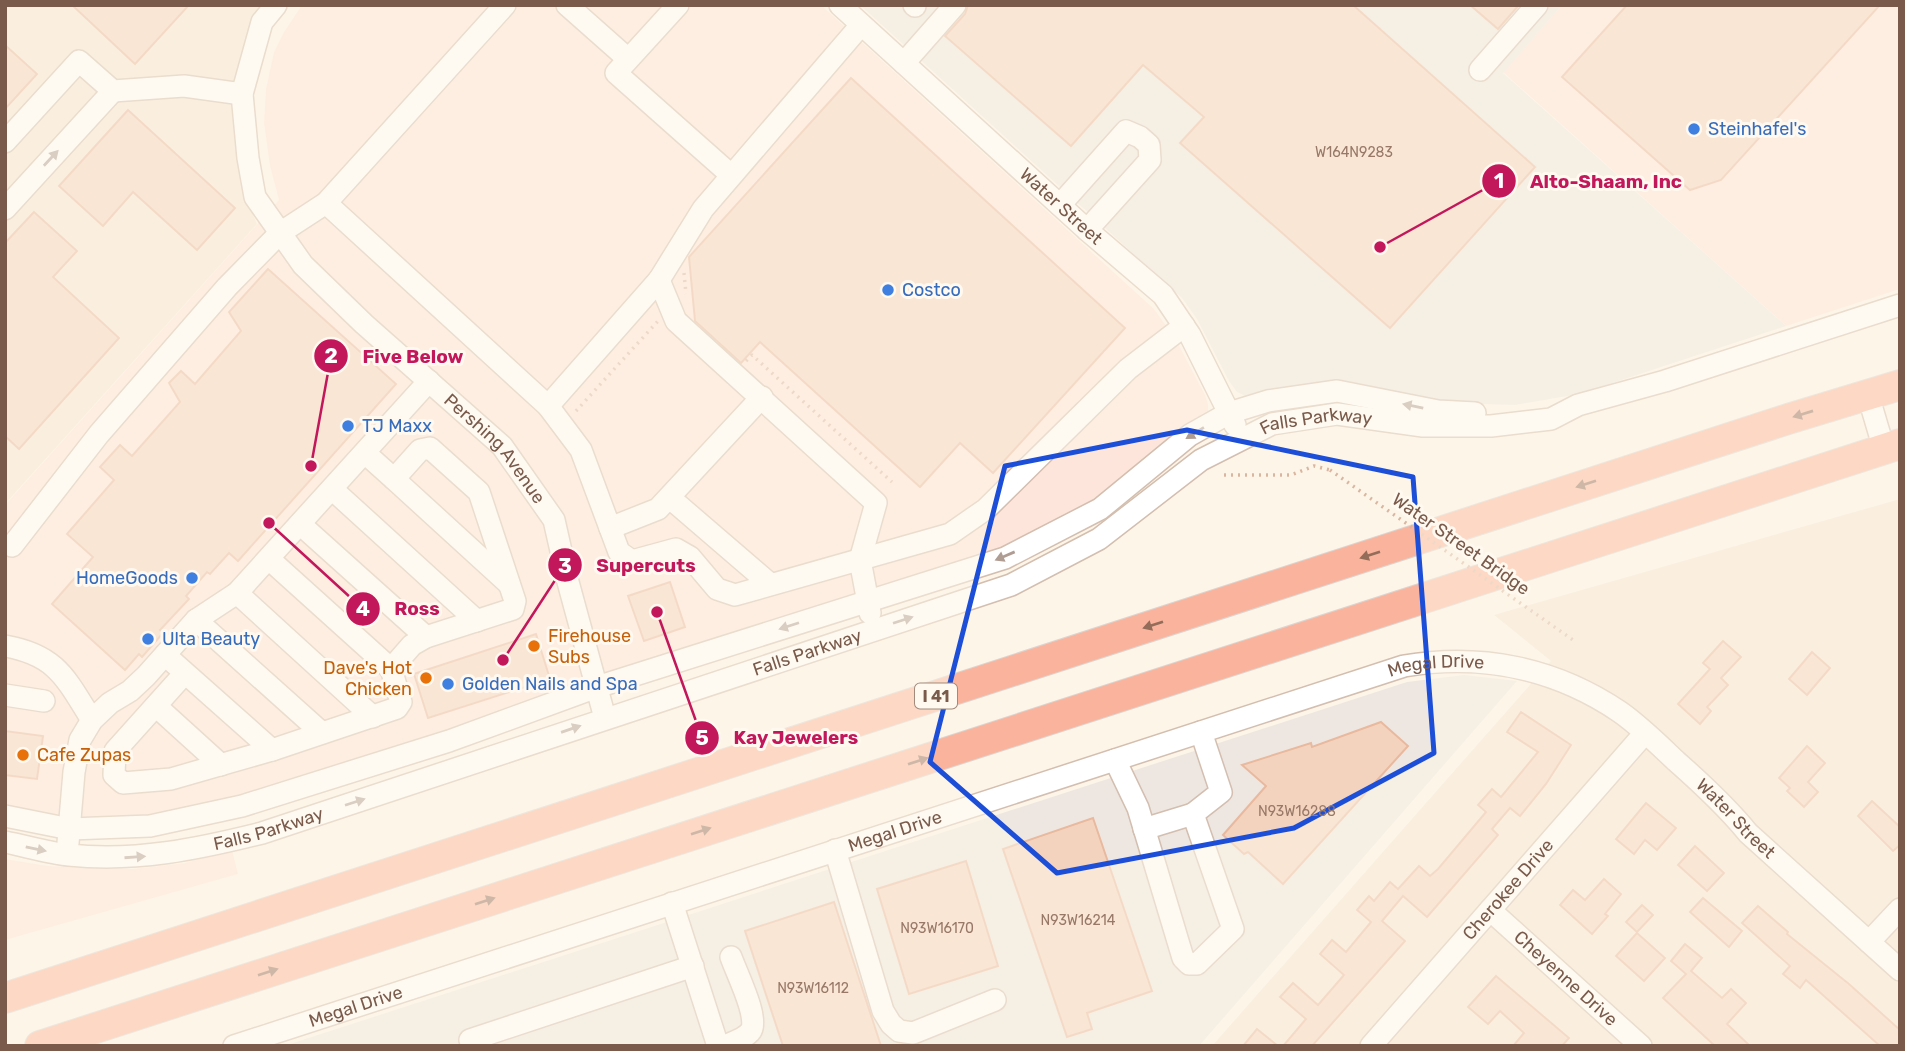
<svg xmlns="http://www.w3.org/2000/svg" width="1905" height="1051" font-family="Rubik,sans-serif">
<style>
.residential{fill:#f6e7d6}
.commercial{fill:#fee5dc}
.industrial{fill:#eee7e1}
.building{fill:#f4d3be;stroke:#e8b99e;stroke-width:2}
.lines{fill:none;stroke-linecap:round;stroke-linejoin:round}
.minor-casing{stroke:#d3beaf;stroke-width:24}
.highway-casing{stroke:#dcd4d0;stroke-width:32}
.path{stroke:#dab6a1;stroke-width:3.5;stroke-dasharray:2 5;stroke-linecap:butt}
.minor{stroke:#fff;stroke-width:21}
.highway{stroke:#fab39c;stroke-width:30}
.path-bridge{stroke:#dab6a1;stroke-width:3.5;stroke-dasharray:2 5;stroke-linecap:butt}
.oneway{fill:#af9c92}
.oneway2{fill:#946c5a}
.marked{fill:none;stroke:#1d4ed8;stroke-width:5;stroke-linejoin:round}
.shop-dot{fill:#3f7fe0;stroke:#fff9f0;stroke-width:2.5}
.food-dot{fill:#e8710a;stroke:#fff9f0;stroke-width:2.5}
.labels{text-anchor:middle;stroke-width:6;stroke-linejoin:round;paint-order:stroke}
.number-label{font-size:14px;fill:#987867}
.shield{fill:#fff9f0;stroke:#a28a7c;stroke-width:2}
.shield-label{font-size:16px;font-weight:bold;fill:#7a5a4a}
.shop-label{font-size:18px;fill:#366cbe;stroke:#fff9f0;text-anchor:start}
.street-label{font-size:18px;fill:#7a5a4a;stroke:#fff9f0}
.food-label{font-size:18px;fill:#c56008;stroke:#fff9f0;text-anchor:start}
.leader{fill:none;stroke:#c2185b;stroke-width:2.5}
.callout-dot{fill:#c2185b;stroke:#fff9f0;stroke-width:2.5}
.mark-label{font-size:21px;text-anchor:middle;font-weight:bold;fill:#fff}
.callout-label{font-size:19px;text-anchor:middle;font-weight:bold;fill:#c2185b;stroke:#fff9f0;stroke-width:6;stroke-linejoin:round;paint-order:stroke}
</style>
<rect width="100%" height="100%" fill="#fdf5e8"/>
<g class="residential">
<path d="M5,5H267L235,119L237,156L242,190L257,224L5,504Z"/>
<path d="M1900,499V1046H1212L1551,661L1494,615Z"/>
</g>
<g class="commercial">
<path d="M302,5H821L1154,309L1175,338L1205,395L1208,404V414L1126,484L1006,550L211,808L115,821L33,815L5,809V505L279,200L270,166L264,123L266,89L274,52L284,32Z"/>
<path d="M1562,5H1900V289L1786,326L1503,72Z"/>
<path d="M232,850L238,874L5,940V859L48,866L133,869L185,863Z"/>
</g>
<g class="industrial">
<path d="M860,5H1562L1503,73L1786,326L1579,394L1515,405L1247,397L1237,392L1229,381L1197,319L1182,298Z"/>
<path d="M1464,675L1517,681L1199,1046H284L1407,682Z"/>
</g>
<g class="building">
<path d="M72,5H189L135,64Z"/>
<path d="M968,5H1353L1535,167L1390,328L1180,143L1204,117L1143,65L1071,146L945,36L965,14Z"/>
<path d="M1470,5H1519L1498,29Z"/>
<path d="M1627,5H1880L1721,180L1690,190L1562,77Z"/>
<path d="M5,45L37,74L5,109Z"/>
<path d="M851,78L1125,328L993,473L960,443L920,487L760,342L741,363L695,321L689,257Z"/>
<path d="M128,110L235,208L197,250L133,192L103,226L59,186Z"/>
<path d="M34,212L77,251L53,277L119,338L19,449L5,436V243Z"/>
<path d="M268,269L396,384L238,561L229,553L210,574L207,572L186,596L189,599L160,630L163,633L142,657L139,654L125,670L52,604L93,557L67,534L114,480L100,467L120,445L132,456L180,402L169,383L181,371L195,384L241,331L229,312Z"/>
<path d="M670,582L685,627L644,641L628,596Z"/>
<path d="M536,634L550,679L428,718L414,674Z"/>
<path d="M1723,641L1741,657L1721,678L1728,685L1707,707L1711,711L1700,724L1678,704L1710,669L1703,663Z"/>
<path d="M1812,652L1830,668L1807,695L1789,679Z"/>
<path d="M1521,712L1571,745L1546,784L1520,816L1510,808L1492,829L1498,835L1427,917L1403,896L1382,921L1405,941L1312,1046H1283L1306,1019L1280,997L1293,983L1318,1005L1344,975L1320,954L1332,940L1346,952L1371,922L1357,910L1369,896L1374,901L1390,882L1398,889L1419,866L1430,876L1438,869L1486,812L1478,805L1492,789L1501,797L1538,752L1507,732Z"/>
<path d="M1381,722L1408,746L1283,884L1248,852L1244,854L1223,835L1266,786L1242,765L1311,743L1312,747Z"/>
<path d="M5,731L43,736L37,779L5,775Z"/>
<path d="M1807,746L1825,763L1808,782L1818,792L1804,807L1787,791L1790,788L1779,778Z"/>
<path d="M1872,801L1900,827V845L1893,851L1858,816Z"/>
<path d="M1646,803L1676,828L1657,850L1645,840L1634,854L1616,839Z"/>
<path d="M1093,818L1152,991L1087,1013L1092,1029L1067,1037L1003,849Z"/>
<path d="M1695,846L1724,873L1707,891L1678,865Z"/>
<path d="M966,861L998,966L909,994L877,889Z"/>
<path d="M1604,879L1621,894L1605,914L1608,916L1592,934L1560,905L1573,890L1585,900Z"/>
<path d="M1703,898L1742,931L1729,947L1690,912Z"/>
<path d="M834,902L881,1046H783L745,931Z"/>
<path d="M1642,905L1653,915L1637,932L1626,922Z"/>
<path d="M1758,906L1788,932L1787,934L1849,984L1900,1030V1046H1880L1806,980L1800,988L1783,974L1790,966L1742,923Z"/>
<path d="M1637,933L1665,958L1644,981L1616,956Z"/>
<path d="M1685,944L1702,958L1691,971L1722,998L1731,989L1746,1003L1727,1024L1750,1046H1715L1663,998L1686,974L1671,961Z"/>
<path d="M1496,976L1569,1038L1562,1046H1513L1524,1033L1500,1011L1488,1024L1468,1007Z"/>
<path d="M1257,1029L1278,1046H1243Z"/>
</g>
<g class="lines">
<defs>
<g id="minor">
<path id="s1" d="M276,5L262,22L242,94L248,158L255,197L303,265L364,324L502,446L554,520L568,582L605,718"/>
<path d="M567,5L628,59"/>
<path d="M678,5L616,73L731,175"/>
<path id="s2" d="M840,5L1087,230L1163,295L1190,335L1235,425"/>
<path d="M914,5L915,6"/>
<path d="M904,63L955,5"/>
<path d="M1480,70L1537,5"/>
<path d="M5,142L79,61L113,91L184,86L242,94"/>
<path d="M326,203L548,406L581,450L619,552L632,561L676,549L690,557L717,589L735,595L950,534L986,509L1128,369L1184,326"/>
<path d="M1060,205L1126,131L1140,137L1149,145L1150,160L1087,230"/>
<path d="M5,209L113,91"/>
<path d="M659,280L676,321L876,503L860,560L870,613"/>
<path d="M1868,395L1884,449"/>
<path d="M548,406L659,280L703,209L861,25"/>
<path d="M394,479L509,584"/>
<path d="M332,489L477,621"/>
<path d="M670,498L770,584"/>
<path d="M300,524L426,637"/>
<path d="M610,528L658,509L762,397"/>
<path d="M12,546L99,434L227,287L280,233L326,203L505,5"/>
<path d="M269,559L391,669"/>
<path d="M237,593L373,717"/>
<path d="M196,620L322,733"/>
<path d="M5,646C57,655 66,679 92,720"/>
<path d="M165,655L272,750L171,779L123,783L114,775L115,751L185,673"/>
<path d="M5,695L44,701"/>
<path d="M156,706L221,765"/>
<path d="M272,750L397,708L401,702L391,669L412,645L426,637L513,609L515,601L479,492L430,448L420,450L394,479L365,453"/>
<path d="M1115,760L1138,808L1183,958L1189,964H1197L1233,929L1193,814L1221,792L1201,732"/>
<path d="M5,816L70,829L150,826L242,806L449,741L597,687L1005,558L1100,509L1190,435L1229,413L1268,401L1337,391L1438,411L1475,413"/>
<path d="M1144,829L1193,814"/>
<path id="s3" d="M5,842C26,846 48,853 69,855C136,862 198,849 262,833L1011,585L1099,539L1201,460L1272,424L1337,414L1423,426H1491L1551,419L1578,405L1665,381L1900,305"/>
<path d="M68,843L74,772L80,740L92,720L110,703L130,691L146,676L196,620L237,593L429,381"/>
<path d="M835,850L883,1011L891,1024L899,1031L913,1033L995,1000"/>
<path d="M672,903L718,1046"/>
<path id="s4" d="M1490,910L1641,1046"/>
<path d="M1869,942L1900,909"/>
<path d="M470,1040L693,966"/>
<path id="s5" d="M234,1046L1404,666C1481,653 1555,668 1620,712C1640,726 1658,744 1676,761C1702,784 1727,807 1748,833L1900,970"/>
<path d="M725,1046C733,1042 744,1039 750,1032C761,1021 736,972 731,957"/>
<path id="s6" d="M1371,1046L1645,733"/>
</g>
<g id="highway">
<path d="M5,998L1788,419L1900,385"/>
<path d="M40,1046L1900,444"/>
</g>
</defs>
<use href="#minor" class="minor-casing"/>
<use href="#highway" class="highway-casing"/>
<g class="path">
<path d="M684,273L686,294"/>
<path d="M746,361L752,355L892,482"/>
<path d="M576,411L658,321"/>
<path d="M1224,475H1291L1314,466L1330,470"/>
</g>
<use href="#minor" class="minor"/>
<use href="#highway" class="highway"/>
<path class="path-bridge" d="M1330,470L1576,642"/>
</g>
<defs><path id="oneway-solid" d="M-6-.8H1V-3.2L6.5 0L1 3.2V.8H-6Z" transform="scale(1.75)"/></defs>
<g class="oneway">
<use href="#oneway-solid" transform="translate(51 158) rotate(-47)"/>
<use href="#oneway-solid" transform="translate(1413 406) rotate(-168)"/>
<use href="#oneway-solid" transform="translate(1195 433) rotate(148)"/>
<use href="#oneway-solid" transform="translate(1005 556) rotate(157)"/>
<use href="#oneway-solid" transform="translate(903 620) rotate(-18)"/>
<use href="#oneway-solid" transform="translate(789 626) rotate(162)"/>
<use href="#oneway-solid" transform="translate(571 729) rotate(-19)"/>
<use href="#oneway-solid" transform="translate(355 802) rotate(-18)"/>
<use href="#oneway-solid" transform="translate(36 849) rotate(12)"/>
<use href="#oneway-solid" transform="translate(135 857) rotate(-4)"/>
</g>
<g class="oneway2">
<use href="#oneway-solid" transform="translate(1803 414) rotate(163)"/>
<use href="#oneway-solid" transform="translate(1586 484) rotate(162)"/>
<use href="#oneway-solid" transform="translate(1370 555) rotate(162)"/>
<use href="#oneway-solid" transform="translate(1153 625) rotate(162)"/>
<use href="#oneway-solid" transform="translate(918 761) rotate(-18)"/>
<use href="#oneway-solid" transform="translate(701 831) rotate(-18)"/>
<use href="#oneway-solid" transform="translate(485 901) rotate(-18)"/>
<use href="#oneway-solid" transform="translate(268 972) rotate(-18)"/>
</g>
<path d="M0 0H1905V1051H0ZM1187,430L1413,477L1434,753L1294,828L1057,873L930,762L1005,466Z" fill="#fdf5e8" fill-opacity=".55" fill-rule="evenodd"/>
<path class="marked" d="M1187,430L1413,477L1434,753L1294,828L1057,873L930,762L1005,466Z"/>
<g class="shop-dot">
<circle cx="1694" cy="129" r="7"/>
<circle cx="888" cy="290" r="7"/>
<circle cx="348" cy="426" r="7"/>
<circle cx="192" cy="578" r="7"/>
<circle cx="148" cy="639" r="7"/>
<circle cx="448" cy="684" r="7"/>
</g>
<g class="food-dot">
<circle cx="534" cy="646" r="7"/>
<circle cx="426" cy="678" r="7"/>
<circle cx="23" cy="755" r="7"/>
</g>
<g class="labels">
<g class="number-label">
<text x="1354" y="157">W164N9283</text>
<text x="1297" y="816">N93W16288</text>
<text x="1078" y="925">N93W16214</text>
<text x="937" y="933">N93W16170</text>
<text x="813" y="993">N93W16112</text>
</g>
<rect class="shield" x="915" y="683.5" width="42" height="25" rx="5"/>
<g class="shield-label">
<text x="936" y="702">I 41</text>
</g>
<g class="shop-label">
<text x="1708" y="135">Steinhafel's</text>
<text x="902" y="296">Costco</text>
<text x="362" y="432">TJ Maxx</text>
<text x="178" y="584" text-anchor="end">HomeGoods</text>
<text x="162" y="645">Ulta Beauty</text>
<text x="462" y="690">Golden Nails and Spa</text>
</g>
<g class="street-label">
<text dy="6" stroke="none"><textPath href="#s2" startOffset="299">Water Street</textPath></text>
<text dy="6" stroke="none"><textPath href="#s3" startOffset="1402">Falls Parkway</textPath></text>
<text dy="6" stroke="none"><textPath href="#s1" startOffset="550">Pershing Avenue</textPath></text>
<text transform="translate(1461 544) rotate(35)" y="6">Water Street Bridge</text>
<text dy="6" stroke="none"><textPath href="#s3" startOffset="835">Falls Parkway</textPath></text>
<text dy="6" stroke="none"><textPath href="#s5" startOffset="1262">Megal Drive</textPath></text>
<text dy="6" stroke="none"><textPath href="#s5" startOffset="1614">Water Street</textPath></text>
<text dy="6" stroke="none"><textPath href="#s3" startOffset="268">Falls Parkway</textPath></text>
<text dy="6" stroke="none"><textPath href="#s5" startOffset="695">Megal Drive</textPath></text>
<text dy="6" stroke="none"><textPath href="#s6" startOffset="208">Cherokee Drive</textPath></text>
<text dy="6" stroke="none"><textPath href="#s4" startOffset="102">Cheyenne Drive</textPath></text>
<text dy="6" stroke="none"><textPath href="#s5" startOffset="128">Megal Drive</textPath></text>
</g>
<g class="food-label">
<text x="548" y="642">Firehouse<tspan x="548" dy="21">Subs</tspan></text>
<text x="412" y="674" text-anchor="end">Dave's Hot<tspan x="412" dy="21">Chicken</tspan></text>
<text x="37" y="761">Cafe Zupas</text>
</g>
</g>
<path class="leader" d="M1380 247L1499 181M311 466L331 356M503 660L565 565M269 523L363 609M657 612L702 738"/>
<g class="callout-dot">
<circle cx="1380" cy="247" r="7"/>
<circle cx="311" cy="466" r="7"/>
<circle cx="503" cy="660" r="7"/>
<circle cx="269" cy="523" r="7"/>
<circle cx="657" cy="612" r="7"/>
<circle cx="1499" cy="181" r="18"/>
<circle cx="331" cy="356" r="18"/>
<circle cx="565" cy="565" r="18"/>
<circle cx="363" cy="609" r="18"/>
<circle cx="702" cy="738" r="18"/>
</g>
<g class="mark-label">
<text x="1499" y="188">1</text>
<text x="331" y="363">2</text>
<text x="565" y="573">3</text>
<text x="363" y="616">4</text>
<text x="702" y="745">5</text>
</g>
<g class="callout-label">
<text x="1606" y="188">Alto-Shaam, Inc</text>
<text x="413" y="363">Five Below</text>
<text x="646" y="572">Supercuts</text>
<text x="417" y="615">Ross</text>
<text x="796" y="744">Kay Jewelers</text>
</g>
<rect width="1905" height="1051" fill="none" stroke="#7a5a4a" stroke-width="14"/>
</svg>
